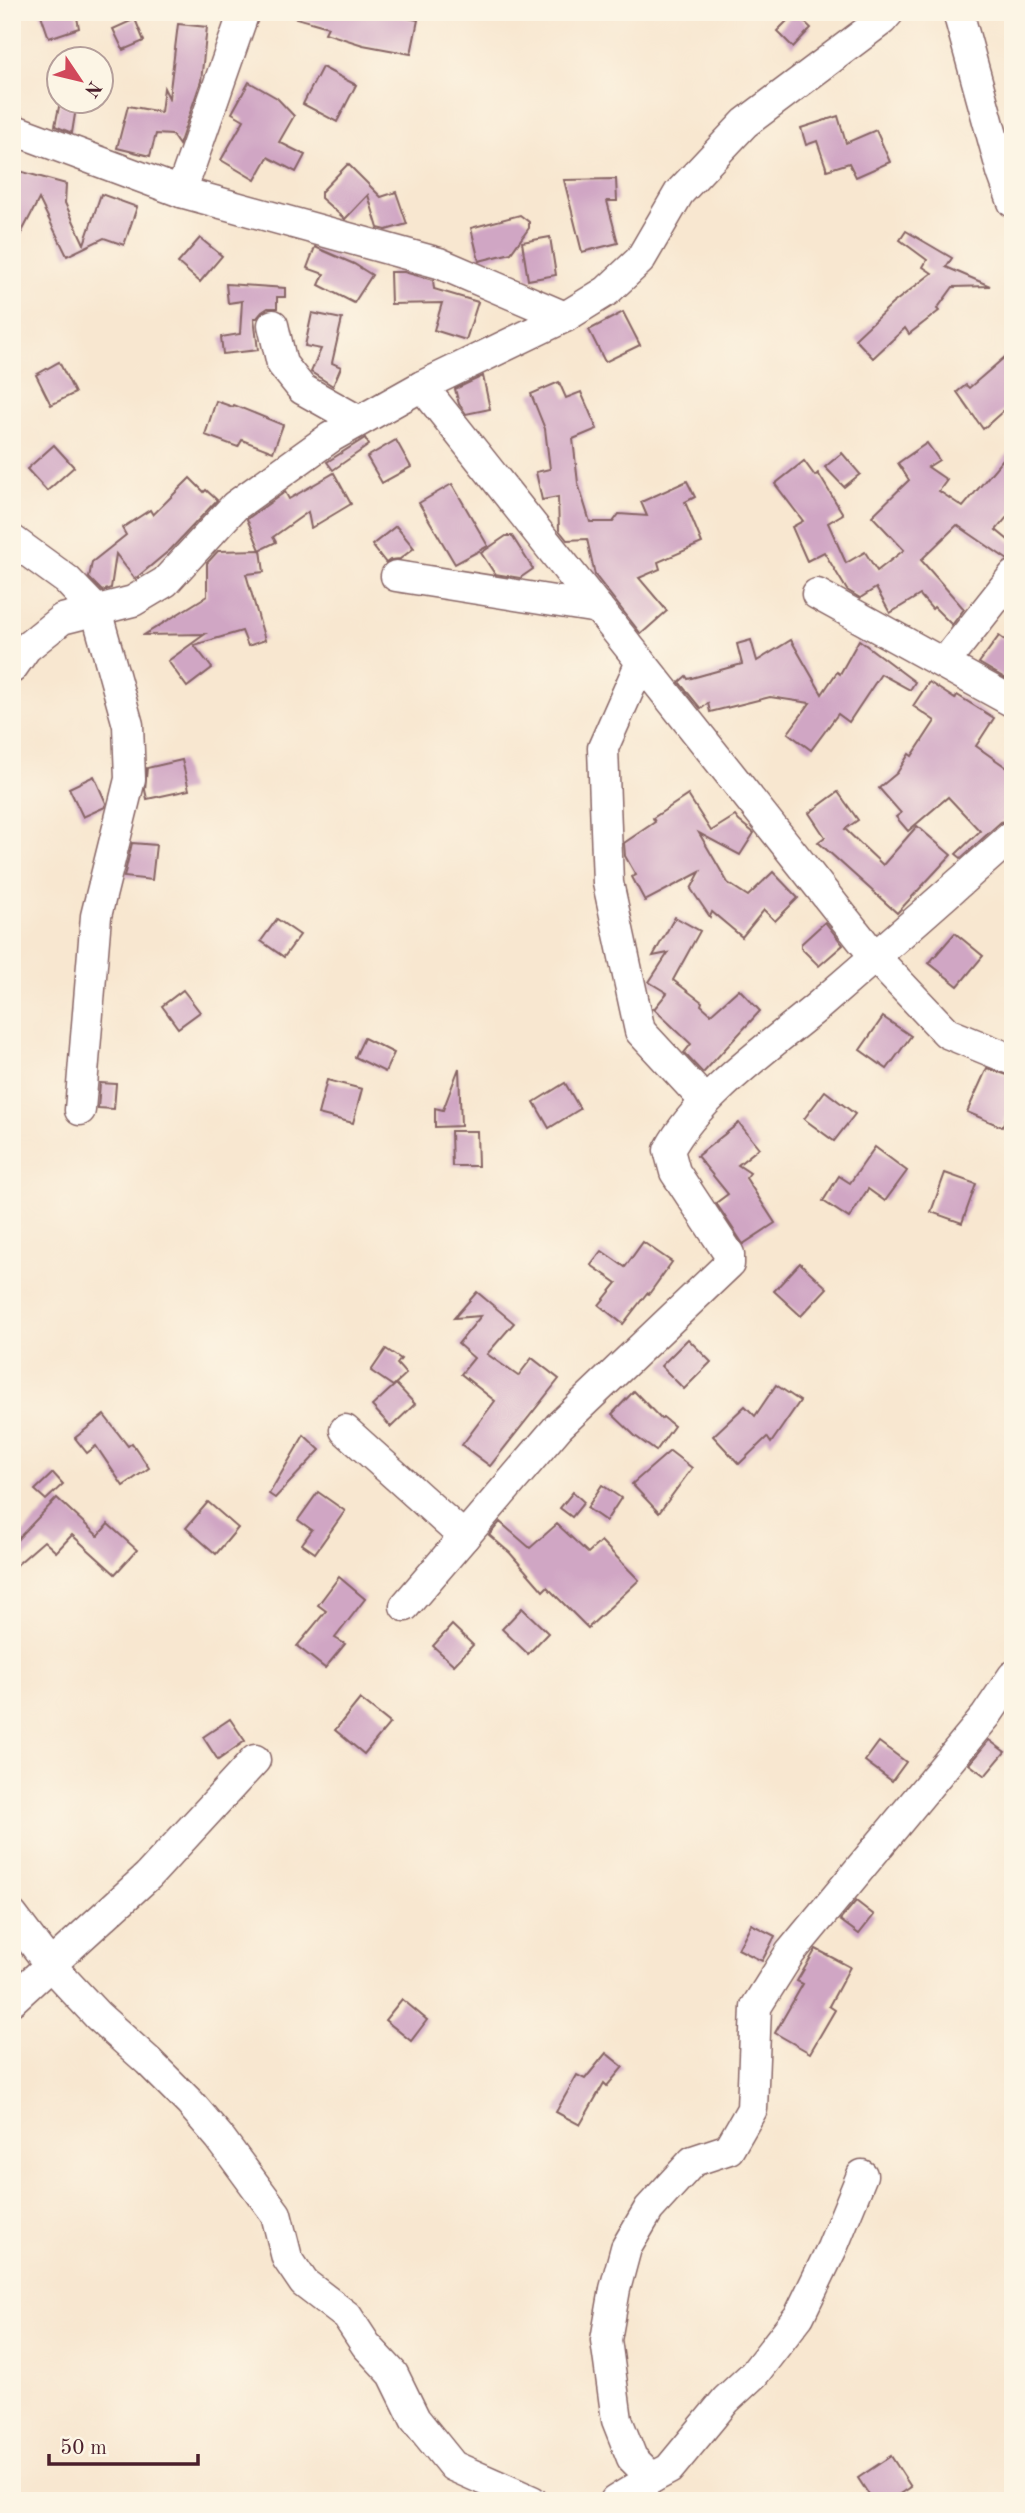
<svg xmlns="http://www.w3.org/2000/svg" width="1025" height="2513" font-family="'Old Standard TT',serif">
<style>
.building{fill:#d0a6c4}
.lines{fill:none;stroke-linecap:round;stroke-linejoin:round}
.minor-casing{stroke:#876565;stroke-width:33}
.minor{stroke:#fff;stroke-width:30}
</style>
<rect width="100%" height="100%" fill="#fcf5e5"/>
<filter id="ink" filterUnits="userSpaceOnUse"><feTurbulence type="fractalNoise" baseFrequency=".0143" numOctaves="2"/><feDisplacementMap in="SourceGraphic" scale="14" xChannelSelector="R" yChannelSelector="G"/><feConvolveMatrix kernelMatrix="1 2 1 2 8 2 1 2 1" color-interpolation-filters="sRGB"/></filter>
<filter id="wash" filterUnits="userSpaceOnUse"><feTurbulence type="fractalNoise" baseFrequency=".00686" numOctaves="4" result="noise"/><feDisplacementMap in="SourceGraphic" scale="28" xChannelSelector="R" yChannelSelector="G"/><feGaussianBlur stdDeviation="1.57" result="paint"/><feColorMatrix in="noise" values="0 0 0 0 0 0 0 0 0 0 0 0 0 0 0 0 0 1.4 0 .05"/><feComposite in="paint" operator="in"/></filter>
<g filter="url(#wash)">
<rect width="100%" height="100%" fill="#f8e7d0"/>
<g id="blocks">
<g class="building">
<path d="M40,12H76L79,28L49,38Z"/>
<path d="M294,12H378L418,20L411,54L363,45L325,33L328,27L293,17Z"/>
<path d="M795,13L811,28L793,47L777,31Z"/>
<path d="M135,19L144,41L123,50L113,29Z"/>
<path d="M178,24L207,27L201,81L179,145L172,135L156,134L150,156L117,148L128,106L161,112L164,88L169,98Z"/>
<path d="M322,67L356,85L337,122L303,104Z"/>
<path d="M249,82L277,98L294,116L279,142L305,155L296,172L268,157L255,180L221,160L244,120L232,113Z"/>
<path d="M60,102H77L72,133L55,126Z"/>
<path d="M838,116L846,143L876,130L890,162L856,177L849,163L827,170L817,141L806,145L801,128Z"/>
<path d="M348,164L381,197L396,192L407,224L386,230L378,228L368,195L345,219L321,198V192Z"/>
<path d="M12,169L66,184L65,203L84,244L101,194L137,207L124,245L104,238L67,256L39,199L12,251Z"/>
<path d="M616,179L617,201H607L618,243L582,252L564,180Z"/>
<path d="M520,215L529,222V228L511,253L479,261L471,228Z"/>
<path d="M906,231L952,258L946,267L990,286L953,287L937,309L939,311L909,334L905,328L873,358L855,339L892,304L932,273L923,267L927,260L900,240Z"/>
<path d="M550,237L556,275L528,280L522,242Z"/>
<path d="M200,238L222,256L200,282L178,263Z"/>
<path d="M315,247L354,264L372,275L354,303L319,285L324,274L307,268Z"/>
<path d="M390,272H404L433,280L434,289L478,302L466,340L434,330L442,303L391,304Z"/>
<path d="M226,284L285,288V297H277V308H268L262,312L257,318H254L258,350L223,354L221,337L240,334L242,301L228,303Z"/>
<path d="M623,312L640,345L605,362L589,330Z"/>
<path d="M312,313L342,319L332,363L341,367L333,386L311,372L321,349L305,346Z"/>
<path d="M1013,350V402L983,429L957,392L966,385L969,388Z"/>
<path d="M59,362L75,393L51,405L36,375Z"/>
<path d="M483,376L490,409L466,414L459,404L455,389Z"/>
<path d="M559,382L566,398L581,392L597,429L573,439L578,483L590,522H613L619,514L647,516L641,502L687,481L695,497L685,502L702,543L658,562L660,569L639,578L667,611L641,634L595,575L587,539L567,540L559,530L558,497L542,500L536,472L550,469L545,429L531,394Z"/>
<path d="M216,401L233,407L234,405L283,425L273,452L242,440L238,447L205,435Z"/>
<path d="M365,438L369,445L333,470L327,462Z"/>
<path d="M396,440L411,467L382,483L367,457Z"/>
<path d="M927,443L939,460L928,467L947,480L939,491L963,507L1013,447V510L996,530L1013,544V559L1008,560L957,525L921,560L964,609L952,625L934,607L932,609L920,595L890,613L876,588L860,598L847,590L824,552L807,561L792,527L803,521L775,484L804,461L815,476L818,473L843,514L828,523L846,563L865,552L877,571L904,550L872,516L909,480L898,463Z"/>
<path d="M54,445L74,467L47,491L27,469Z"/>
<path d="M842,453L860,474L844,487L825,467Z"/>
<path d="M334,473L351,504L311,528L308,512L273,537L276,542L260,550L247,519L285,492L289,499Z"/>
<path d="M190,478L204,492L206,490L217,500L171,549L135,579L116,554L111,588L102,591L89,578L92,562L126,535L122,528L150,510L153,515Z"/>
<path d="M452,484L488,546L455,564L419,503Z"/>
<path d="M396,526L414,548L400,559L390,560L386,563L372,545Z"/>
<path d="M506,536H512L533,569L520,578L495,574L481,553Z"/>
<path d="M261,550L264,572L246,574L265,640L248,646L242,631L194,645L212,668L187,687L168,661L205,634L144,635L207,596V563L218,551Z"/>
<path d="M999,636L1013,646V677L1010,681L979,663Z"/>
<path d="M751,640L757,661L791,640L822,694L837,672L840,674L859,640L915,682L910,690L881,674L849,722L838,714L811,750L788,733L810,703L770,697L710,712L708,703L701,709L679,682L686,676L688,679L742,664L737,644Z"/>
<path d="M929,682L955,699L957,695L994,718L976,746L1013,772V818L1001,822L961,858L956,854L980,831L948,797L908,831L896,817L901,813L879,788L897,773L909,754L912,756L935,721L913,706Z"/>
<path d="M182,760L189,790L147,799L145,790L147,768Z"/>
<path d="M94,776L106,803L105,807L83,817L69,788Z"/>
<path d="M838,792L858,820L845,829L883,865L917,826L951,855L897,913L818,842L825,837L809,813Z"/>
<path d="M688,795L711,831L735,816L739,821L754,833L740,855L699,833L728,883L748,896L773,872L798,898L775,921L764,910L742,937L712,912L710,917L691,889L700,872L645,901L632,877L636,875L625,856L624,843L655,822L653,818Z"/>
<path d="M132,843L156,845L152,880L124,877Z"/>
<path d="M675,917L700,931L673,980L702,1002L701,1005L711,1014L739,989L760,1011L703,1073L684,1053L691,1044L654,1009L667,993L649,982L668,953L653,956Z"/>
<path d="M277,919L300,935L284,957L261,941Z"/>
<path d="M825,922L843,945L819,966L801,948V944Z"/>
<path d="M955,933L983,956L958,986L929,963Z"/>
<path d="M183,990L200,1012L178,1028L162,1006Z"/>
<path d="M883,1017L911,1036L887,1069L860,1050Z"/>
<path d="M364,1038L394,1053L385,1072L355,1057Z"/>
<path d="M459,1068L461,1126L435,1127V1108L443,1110Z"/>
<path d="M987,1068L1013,1077V1103L1002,1127L967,1112Z"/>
<path d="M327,1080L362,1089L353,1123L318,1114Z"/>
<path d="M100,1083L116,1084L114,1109L98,1108Z"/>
<path d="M565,1083L580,1109L549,1128L534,1102Z"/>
<path d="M825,1091L855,1114L834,1141L804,1119Z"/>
<path d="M739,1123L759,1148L738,1165L750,1173L746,1178L775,1223L743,1244L716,1203L728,1194L697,1156Z"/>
<path d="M451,1131H477L478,1166H452Z"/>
<path d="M875,1147L907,1171L885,1201L868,1189L849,1218L823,1201L839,1176L850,1183Z"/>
<path d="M945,1173L976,1184L962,1223L931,1212Z"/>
<path d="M643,1242L672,1262L649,1294L647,1293L623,1324L599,1305L617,1283L591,1265L602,1251L625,1267Z"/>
<path d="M800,1263L827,1288L801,1316L774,1291Z"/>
<path d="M477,1292L514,1323L487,1354L518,1376L532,1358L559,1379L490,1466L462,1445L495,1401L461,1374L474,1358L458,1344L481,1316L454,1318Z"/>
<path d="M688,1339L711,1362L684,1389L661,1366Z"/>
<path d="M386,1349L401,1359L397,1364L406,1374L393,1386L371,1371Z"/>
<path d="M396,1384L415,1404L391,1427L372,1406Z"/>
<path d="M776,1385L800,1401L771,1443L767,1437L739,1464L713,1436L745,1406L755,1416Z"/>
<path d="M634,1391L661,1419L663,1417L674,1426L656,1451L635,1436L612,1414Z"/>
<path d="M104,1415L128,1446L132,1443L149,1468L123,1486L96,1446L87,1453L75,1438Z"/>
<path d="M304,1435L320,1450L275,1498L269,1494Z"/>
<path d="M670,1451L692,1468L659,1513L632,1484Z"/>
<path d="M53,1473L63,1484L46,1500L35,1490Z"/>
<path d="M602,1485L621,1498L606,1521L587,1508Z"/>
<path d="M318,1492L345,1511L315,1553L302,1544L312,1530L298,1520Z"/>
<path d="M573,1492L584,1502L572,1517L560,1508Z"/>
<path d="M57,1498L98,1536L108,1524L137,1550L115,1574L72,1535L56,1552L44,1541L12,1569V1545Z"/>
<path d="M208,1502L238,1528L216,1554L186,1528Z"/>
<path d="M500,1522L530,1548L557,1524L588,1553L601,1541L639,1580L588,1628L547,1587L543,1591L510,1553L489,1535Z"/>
<path d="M339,1577L365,1599L335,1638L345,1644L325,1668L297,1646L326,1611L318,1605Z"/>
<path d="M522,1608L548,1633L528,1654L502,1629Z"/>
<path d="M452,1625L473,1645L454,1665L433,1646Z"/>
<path d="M360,1699L390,1723L364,1754L335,1730Z"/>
<path d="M230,1719L245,1741L218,1760L203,1737Z"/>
<path d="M989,1740L1005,1752L985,1776L969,1764Z"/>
<path d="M879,1742L906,1762L892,1781L865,1761Z"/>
<path d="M856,1901L874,1915L859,1934L840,1920Z"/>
<path d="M751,1924L775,1936L762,1961L738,1949Z"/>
<path d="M816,1949L850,1967L829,2006L835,2010L810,2053L775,2033L803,1984L797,1981Z"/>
<path d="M402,1999L427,2020L411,2041L385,2020Z"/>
<path d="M606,2053L623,2067L607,2086L604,2083L580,2125L556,2112L577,2075L585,2079Z"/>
<path d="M891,2456L911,2487L890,2501H873L858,2478Z"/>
</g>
</g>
</g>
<g filter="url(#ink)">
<use href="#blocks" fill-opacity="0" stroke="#876565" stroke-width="2"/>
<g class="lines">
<defs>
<g id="minor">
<path d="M958,12L1002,172L1013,202"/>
<path d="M12,129L181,192L439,263L565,317"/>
<path d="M181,192L244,12"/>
<path d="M273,325L282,364L302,389L359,421"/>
<path d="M422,386L875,957L947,1033L1013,1060"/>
<path d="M12,540L67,580L96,610L128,725L130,779L96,916L80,1110"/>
<path d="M396,576L598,608"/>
<path d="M817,594L1013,702"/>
<path d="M641,662L603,748L608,883L640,1031L705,1101"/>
<path d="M945,662L1013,576"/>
<path d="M12,668L26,648L62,619L133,601L165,582L235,506L331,437L422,386L565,317L607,291L640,260L679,193L745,123L882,20L889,12"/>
<path d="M345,1430L464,1537"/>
<path d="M405,1606L559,1426L729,1264V1254L675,1172L669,1150C698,1096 769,1047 817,1007C883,950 948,893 1013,835"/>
<path d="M12,1915L50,1965L98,2016L148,2061L190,2103L220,2138L276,2214L287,2258L304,2283L347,2316L366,2345L393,2374L415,2419L453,2466L532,2501"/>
<path d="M12,2000L148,1876L255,1760"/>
<path d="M862,2175L832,2248L799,2316L754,2374L726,2400L669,2469L652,2478L632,2458L617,2420L606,2340L615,2289L626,2248L649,2209L693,2161L729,2149L752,2109L756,2007L790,1953L986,1716L1013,1676"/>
<path d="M615,2501L652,2478"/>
</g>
</defs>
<use href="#minor" class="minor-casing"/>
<use href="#minor" class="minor"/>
</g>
</g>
<rect width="1025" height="2513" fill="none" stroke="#fcf5e5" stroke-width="42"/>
<g transform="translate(80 80) rotate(125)"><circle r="33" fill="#fcf5e5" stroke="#b59f9b" stroke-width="2"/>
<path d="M0-5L12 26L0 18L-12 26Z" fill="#d1495b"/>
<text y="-10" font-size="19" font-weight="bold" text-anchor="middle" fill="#4a1f2b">N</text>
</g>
<path d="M49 2454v10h149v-10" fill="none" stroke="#4a1f2b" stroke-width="3.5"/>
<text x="60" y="2454" font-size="21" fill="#4a1f2b" stroke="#fcf5e5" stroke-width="5" paint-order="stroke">50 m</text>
</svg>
